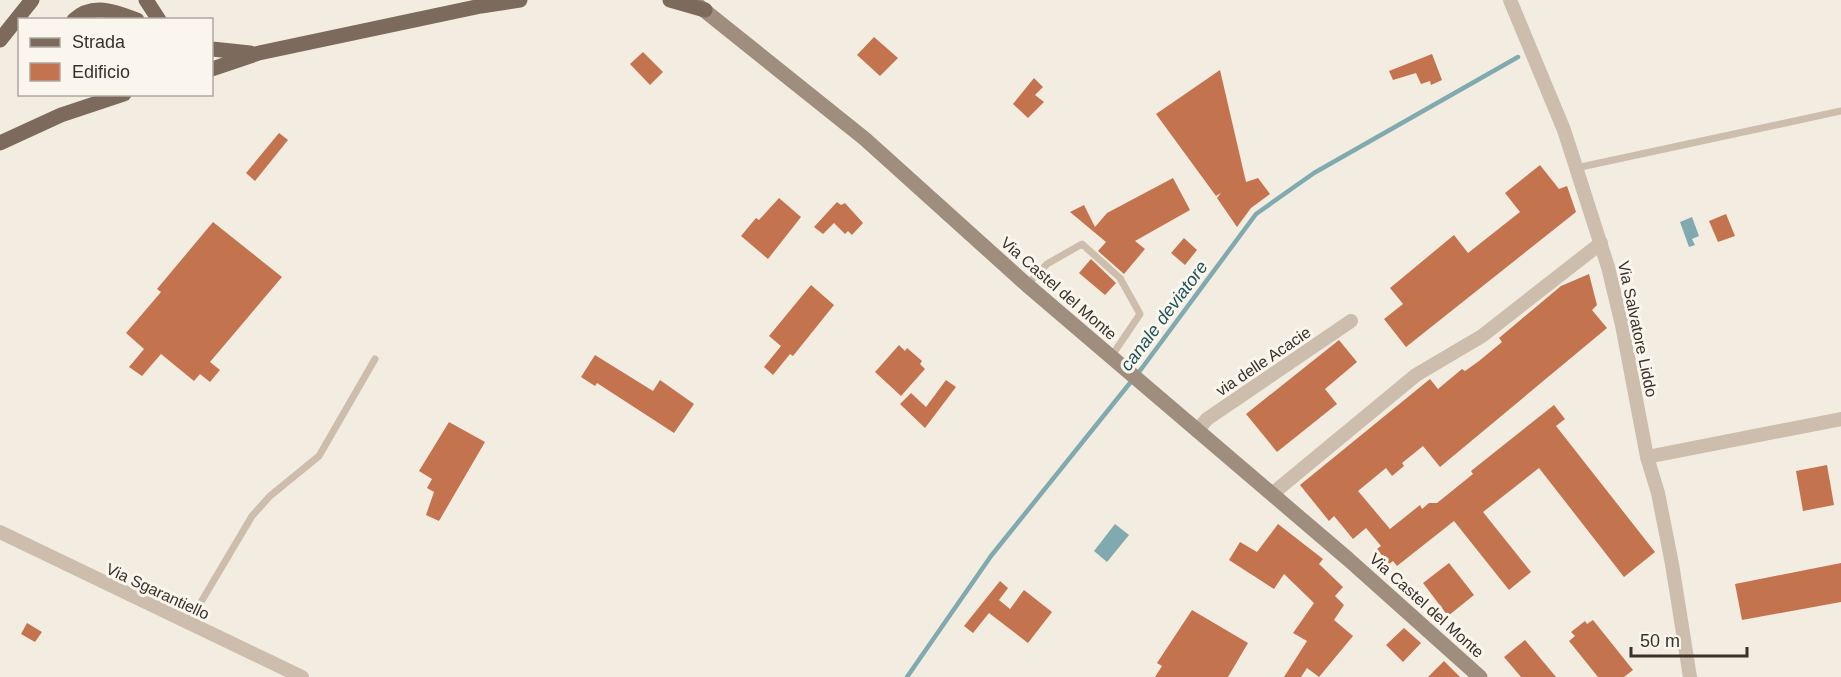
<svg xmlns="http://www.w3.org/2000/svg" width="1841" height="677" font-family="Arial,sans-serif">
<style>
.water{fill:#81aab0}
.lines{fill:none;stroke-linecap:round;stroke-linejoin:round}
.stream{stroke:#81aab0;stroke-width:4.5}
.building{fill:#c3744f}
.service{stroke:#ccbdad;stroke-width:7}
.minor{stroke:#ccbdad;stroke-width:14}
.secondary{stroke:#9f8d7e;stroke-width:15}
.primary{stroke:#7c6a5d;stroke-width:15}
.labels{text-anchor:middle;stroke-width:6;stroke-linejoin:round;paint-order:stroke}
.street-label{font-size:16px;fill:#3a312b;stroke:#faf6ee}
.water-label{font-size:18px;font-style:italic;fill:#21535b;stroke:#faf6ee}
</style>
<rect width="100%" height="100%" fill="#f3ece1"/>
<g class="water">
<path d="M1692,217L1699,236L1692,239L1695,245L1689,247L1680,222Z"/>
<path d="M1115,524L1129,535L1107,562L1094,551Z"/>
</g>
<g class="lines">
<path class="stream" d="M907,677L991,556L1142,368L1256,214L1314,173L1518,57"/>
</g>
<g class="building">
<path d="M874,37L898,58L880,76L857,55Z"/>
<path d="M643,52L663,72L650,85L630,64Z"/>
<path d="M1432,54L1442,80L1431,85L1430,81L1421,84L1416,73L1393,80L1389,71Z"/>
<path d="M1220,70L1246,182L1258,178L1270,194L1251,208L1237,227L1217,198L1221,193L1216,196L1156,114Z"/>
<path d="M1034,78L1043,87L1035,95L1044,102L1028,118L1013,104Z"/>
<path d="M279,133L288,140L255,181L246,173Z"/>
<path d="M1540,165L1559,189L1567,186L1576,212L1406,347L1384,319L1403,304L1390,288L1454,235L1468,253L1520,212L1505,193Z"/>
<path d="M1173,178L1190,210L1135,241L1145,249L1124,274L1098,251L1106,242L1070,212L1084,205L1095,227L1107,213Z"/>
<path d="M779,198L801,217L768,259L741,236L756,218L759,220Z"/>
<path d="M837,202L841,205L845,203L863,223L852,235L848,231L845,234L834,223L823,234L814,227Z"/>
<path d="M1726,214L1735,236L1718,242L1709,221Z"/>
<path d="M213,222L282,277L210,362L220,370L210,382L200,374L194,381L161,354L142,376L129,367L144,349L126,333L161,292L157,289Z"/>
<path d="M1184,238L1197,250L1185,265L1171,253Z"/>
<path d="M1091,259L1116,283L1105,295L1079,273Z"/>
<path d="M1589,274L1597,305L1592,310L1607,328L1440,467L1423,446L1402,463L1404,466L1392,476L1386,468L1358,491L1390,529L1420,505L1422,509L1429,503H1437L1473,474L1471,471L1554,405L1565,419L1556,426L1655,552L1624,577L1539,468L1483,512L1531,572L1509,590L1454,521L1397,566L1393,561L1389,564L1377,549L1381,546L1366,528L1353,539L1334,516L1329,521L1300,485L1430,379L1438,389L1462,369L1465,371L1479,361L1502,342L1499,338L1561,286Z"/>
<path d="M811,285L834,305L793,356L790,354L773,375L764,367L781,346L769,336Z"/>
<path d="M1339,340L1357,362L1325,389L1337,404L1277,452L1246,414Z"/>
<path d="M899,345L905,351L907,348L922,361L920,364L925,369L901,396L875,372Z"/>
<path d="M595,355L653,391L660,380L694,404L674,433L597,383L595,386L581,377Z"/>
<path d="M946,380L956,387L925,428L900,404L911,393L926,407Z"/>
<path d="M449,422L485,442L439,521L426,515L434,492L427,488L432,479L419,471Z"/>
<path d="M1827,465L1834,505L1803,511L1796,471Z"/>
<path d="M1278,524L1323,559L1319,564L1343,587L1335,596L1344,605L1334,620L1353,636L1319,677L1307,668L1301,677H1284L1307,641L1293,633L1314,603L1284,574L1274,589L1229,560L1240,542L1257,552Z"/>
<path d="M1449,563L1474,595L1448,616L1423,583Z"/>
<path d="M1841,563V602L1742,620L1735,584Z"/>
<path d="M1000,581L1008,588L999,600L1010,609L1024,590L1052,612L1028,643L989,613L973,633L964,626Z"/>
<path d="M1192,610L1248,643L1228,677H1155L1162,666L1157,663Z"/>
<path d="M1593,620L1633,670L1624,677H1598L1569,641L1575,636L1571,632L1585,621L1587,624Z"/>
<path d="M27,623L42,632L35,642L21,634Z"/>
<path d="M1404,628L1421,643L1403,662L1386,645Z"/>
<path d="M1525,640L1556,677H1521L1504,657Z"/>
<path d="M1444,661L1460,677H1428Z"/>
</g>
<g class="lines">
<g class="service">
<path d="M1576,168L1841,111"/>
<path d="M1027,285L1047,264L1082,244L1120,278L1140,314L1111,357"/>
<path d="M188,624L252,516L270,496L319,456L375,359"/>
</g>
<g class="minor">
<path d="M1510,0L1564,130L1608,267L1622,325L1647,457L1658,493L1672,564L1690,677"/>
<path d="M1197,431L1207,419L1351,321"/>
<path d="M1647,457L1841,419"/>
<path d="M1272,494L1416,375L1482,336L1601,243"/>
<path d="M0,532L302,677"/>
</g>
<path class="secondary" d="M695,3L865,139L1027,285L1348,559L1480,677"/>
<g class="primary">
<path d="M146,0L159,20"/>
<path d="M670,0L705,10"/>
<path d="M74,20C93,2 116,12 137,20"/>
<path d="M0,40L32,0"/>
<path d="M212,49L250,53"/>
<path d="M212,69L259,53L481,6L520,0"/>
<path d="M0,143L61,115L124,94"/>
</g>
</g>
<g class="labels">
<g class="street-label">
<text transform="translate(1059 288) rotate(41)" y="6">Via Castel del Monte</text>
<text transform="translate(1638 329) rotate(78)" y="6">Via Salvatore Liddo</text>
<text transform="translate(1263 361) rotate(-34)" y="6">via delle Acacie</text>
<text transform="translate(158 591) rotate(25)" y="6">Via Sgarantiello</text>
<text transform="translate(1427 605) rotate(42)" y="6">Via Castel del Monte</text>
</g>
<g class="water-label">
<text transform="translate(1164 316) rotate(-53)" y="6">canale deviatore</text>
</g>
</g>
<rect x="18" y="18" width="195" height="78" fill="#faf6ee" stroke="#ada7a0" stroke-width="1.5"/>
<rect x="30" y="38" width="30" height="9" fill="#7c6a5d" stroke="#ada7a0" stroke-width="1.5"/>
<text x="72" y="48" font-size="18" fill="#3a312b">Strada</text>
<rect x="30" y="63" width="30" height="18" fill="#c3744f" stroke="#ada7a0" stroke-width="1.5"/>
<text x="72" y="78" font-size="18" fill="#3a312b">Edificio</text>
<path d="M1631 647v9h116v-9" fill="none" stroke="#3a312b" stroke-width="3"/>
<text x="1640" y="647" font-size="18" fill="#3a312b" stroke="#faf6ee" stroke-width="4.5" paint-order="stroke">50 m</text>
</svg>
